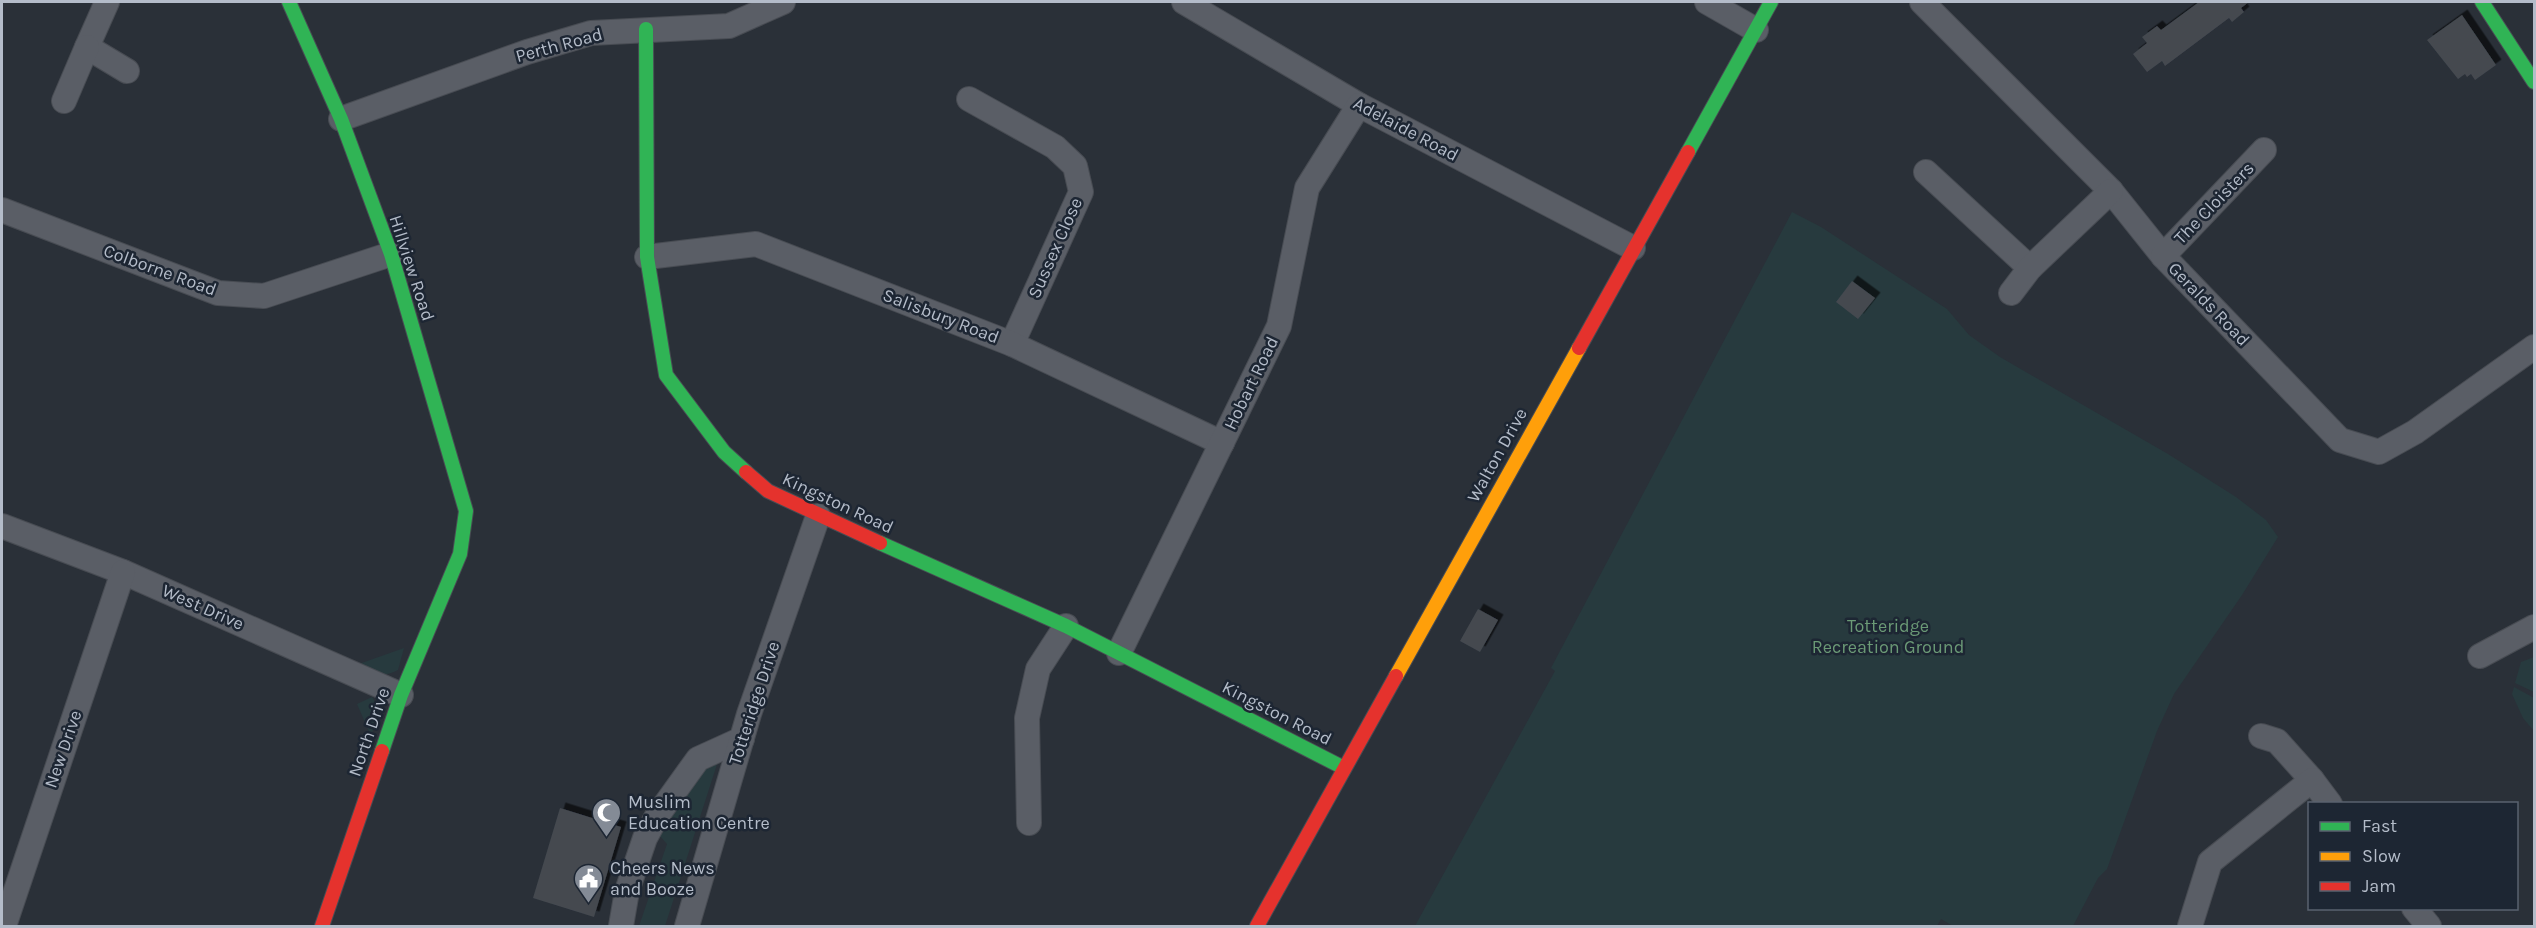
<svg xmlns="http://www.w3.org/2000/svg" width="2536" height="928" font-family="Karla,sans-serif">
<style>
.green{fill:#273a3e}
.building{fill:#444950;filter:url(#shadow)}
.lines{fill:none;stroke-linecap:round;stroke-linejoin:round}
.street-casing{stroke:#484c53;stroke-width:26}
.fast-casing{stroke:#484c53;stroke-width:16}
.slow-casing{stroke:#484c53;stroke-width:16}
.jam-casing{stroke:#484c53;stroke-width:16}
.street{stroke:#5a5e66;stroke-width:24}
.fast{stroke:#30b455;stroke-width:14}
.slow{stroke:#ff9f0a;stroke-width:14}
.jam{stroke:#e5322d;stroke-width:14}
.labels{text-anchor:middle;stroke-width:5;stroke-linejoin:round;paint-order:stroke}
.street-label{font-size:18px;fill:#b4bcc9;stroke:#1d2633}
.park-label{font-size:18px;fill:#6b9a76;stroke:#1d2633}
.poi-label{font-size:18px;fill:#b4bcc9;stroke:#1d2633;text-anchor:start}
</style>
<defs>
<filter id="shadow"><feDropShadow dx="5.5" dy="-5.5" stdDeviation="0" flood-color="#0009"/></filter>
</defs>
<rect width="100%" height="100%" fill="#2a3038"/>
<g class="green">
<path d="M1792,212L1821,227L1947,309L1969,335L2000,357L2168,454L2236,497L2266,520L2278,537L2242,595L2174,694L2157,731L2107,869L2098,878L2073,926H1953L1941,919L1937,926H1415L1555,671L1551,668Z"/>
<path d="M404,648L398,670C381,679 371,673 356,665Z"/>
<path d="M2534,657V692L2515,683L2521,662Z"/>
<path d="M2514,687L2534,698V731L2523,718L2512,694Z"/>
<path d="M372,697L380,709L371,736L357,704Z"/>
<path d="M705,756L719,758L665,926H639L667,844L660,836V826Z"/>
</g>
<g class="building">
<path d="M2199,2H2249L2241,8L2244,12L2232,22L2229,18L2165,66L2162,61L2147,72L2133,54L2147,43L2142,37L2157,26L2161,30Z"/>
<path d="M2462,15L2496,65L2475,80L2471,74L2467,77L2465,74L2458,79L2427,40Z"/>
<path d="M1852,281L1875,298L1858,319L1836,302Z"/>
<path d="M1478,609L1498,620L1480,652L1460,641Z"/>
<path d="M560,808L621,827L594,917L533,898Z"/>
</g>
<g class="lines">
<defs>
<g id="street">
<path d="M107,2L87,47L127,71"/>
<path d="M1184,2L1359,105L1633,248"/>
<path d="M1707,2L1756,30"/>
<path d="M1922,2L2111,191L2163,256L2340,440L2379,452L2415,432L2534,347"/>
<path d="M969,99L1055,147L1075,166L1081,192L1012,344"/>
<path d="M64,101L87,47"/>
<path d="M341,119L527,52L591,33L729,26L783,2"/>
<path d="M1926,172L2030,268"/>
<path d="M2,210L218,293L264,296L391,254"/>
<path d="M2163,256L2264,150"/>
<path d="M647,257L756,244L1012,344L1222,443"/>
<path d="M2011,293L2030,268L2111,191"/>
<path d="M2,526L123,572L401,695"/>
<path d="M1119,653L1279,326L1307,188L1359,105"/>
<path d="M2480,656L2534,627"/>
<path d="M2261,736L2277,741L2312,780"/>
<path d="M1029,823L1027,718L1038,669L1066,626"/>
<path d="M2414,908L2429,926"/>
<path d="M4,926L123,572"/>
<path d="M621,926L627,891L645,838L657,816L698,759L742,739"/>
<path d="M687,926L749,714L818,516"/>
<path d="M2190,926L2210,862L2312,780L2330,804"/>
</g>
<g id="fast">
<path d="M289,2L341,119L391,254L466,511L460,554L401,695L382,751"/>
<path d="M2482,2L2534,82"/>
<path d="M646,29L647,257L666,375L724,452L746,472"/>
<path d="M1688,152L1771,2"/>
<path d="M880,543L1066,626L1344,768"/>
</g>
<path id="slow" d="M1396,676L1579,348"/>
<g id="jam">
<path d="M1579,348L1688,152"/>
<path d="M746,472L768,491L880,543"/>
<path d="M322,926L382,751"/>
<path d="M1257,926L1396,676"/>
</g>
</defs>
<use href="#street" class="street-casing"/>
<use href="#fast" class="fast-casing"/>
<use href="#slow" class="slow-casing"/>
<use href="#jam" class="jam-casing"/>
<use href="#street" class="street"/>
<use href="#fast" class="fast"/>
<use href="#slow" class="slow"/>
<use href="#jam" class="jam"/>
</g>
<defs>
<symbol id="mosque-pin" viewBox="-11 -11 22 30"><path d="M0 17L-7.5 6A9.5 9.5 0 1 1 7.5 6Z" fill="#848b96" stroke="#1d2633"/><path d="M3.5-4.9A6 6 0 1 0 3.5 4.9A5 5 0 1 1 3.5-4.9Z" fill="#fff"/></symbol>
<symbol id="civic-pin" viewBox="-11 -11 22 30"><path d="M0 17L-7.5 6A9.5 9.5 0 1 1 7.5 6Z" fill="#848b96" stroke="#1d2633"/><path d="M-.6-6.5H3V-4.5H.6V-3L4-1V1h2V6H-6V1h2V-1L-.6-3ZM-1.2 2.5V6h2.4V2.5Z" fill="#fff"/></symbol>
</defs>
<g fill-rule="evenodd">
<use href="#mosque-pin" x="590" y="796" width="33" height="45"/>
<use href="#civic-pin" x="572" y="862" width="33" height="45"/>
</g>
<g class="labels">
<g class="street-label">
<text transform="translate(559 45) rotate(-15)" y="6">Perth Road</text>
<text transform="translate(1406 129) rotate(28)" y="6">Adelaide Road</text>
<text transform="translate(2214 203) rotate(-46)" y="6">The Cloisters</text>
<text transform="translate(1055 248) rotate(-66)" y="6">Sussex Close</text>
<text transform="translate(412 268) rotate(72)" y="6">Hillview Road</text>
<text transform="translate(160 270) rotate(20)" y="6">Colborne Road</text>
<text transform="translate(2209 304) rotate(46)" y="6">Geralds Road</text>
<text transform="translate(941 316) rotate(21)" y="6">Salisbury Road</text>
<text transform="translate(1251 383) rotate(-64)" y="6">Hobart Road</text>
<text transform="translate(1497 455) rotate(-61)" y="6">Walton Drive</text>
<text transform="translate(838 503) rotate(25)" y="6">Kingston Road</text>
<text transform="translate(203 607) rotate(24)" y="6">West Drive</text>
<text transform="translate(754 703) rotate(-72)" y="6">Totteridge Drive</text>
<text transform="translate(1277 713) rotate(27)" y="6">Kingston Road</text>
<text transform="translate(369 732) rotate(-71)" y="6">North Drive</text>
<text transform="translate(63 749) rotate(-71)" y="6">New Drive</text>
</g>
<g class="park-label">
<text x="1888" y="632">Totteridge<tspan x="1888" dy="21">Recreation Ground</tspan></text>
</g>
<g class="poi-label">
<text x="628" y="808">Muslim<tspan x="628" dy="21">Education Centre</tspan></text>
<text x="610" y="874">Cheers News<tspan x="610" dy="21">and Booze</tspan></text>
</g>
</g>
<rect width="2536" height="928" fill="none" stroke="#b4bcc9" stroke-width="6"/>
<rect x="2308" y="802" width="210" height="108" fill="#1d2633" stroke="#59626f" stroke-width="1.5"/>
<rect x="2320" y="822" width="30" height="9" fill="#30b455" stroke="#59626f" stroke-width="1.5"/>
<text x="2362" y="832" font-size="18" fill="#b4bcc9">Fast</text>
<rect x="2320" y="852" width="30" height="9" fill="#ff9f0a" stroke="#59626f" stroke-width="1.5"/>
<text x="2362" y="862" font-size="18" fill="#b4bcc9">Slow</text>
<rect x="2320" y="882" width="30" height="9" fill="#e5322d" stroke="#59626f" stroke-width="1.5"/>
<text x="2362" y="892" font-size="18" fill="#b4bcc9">Jam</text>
</svg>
